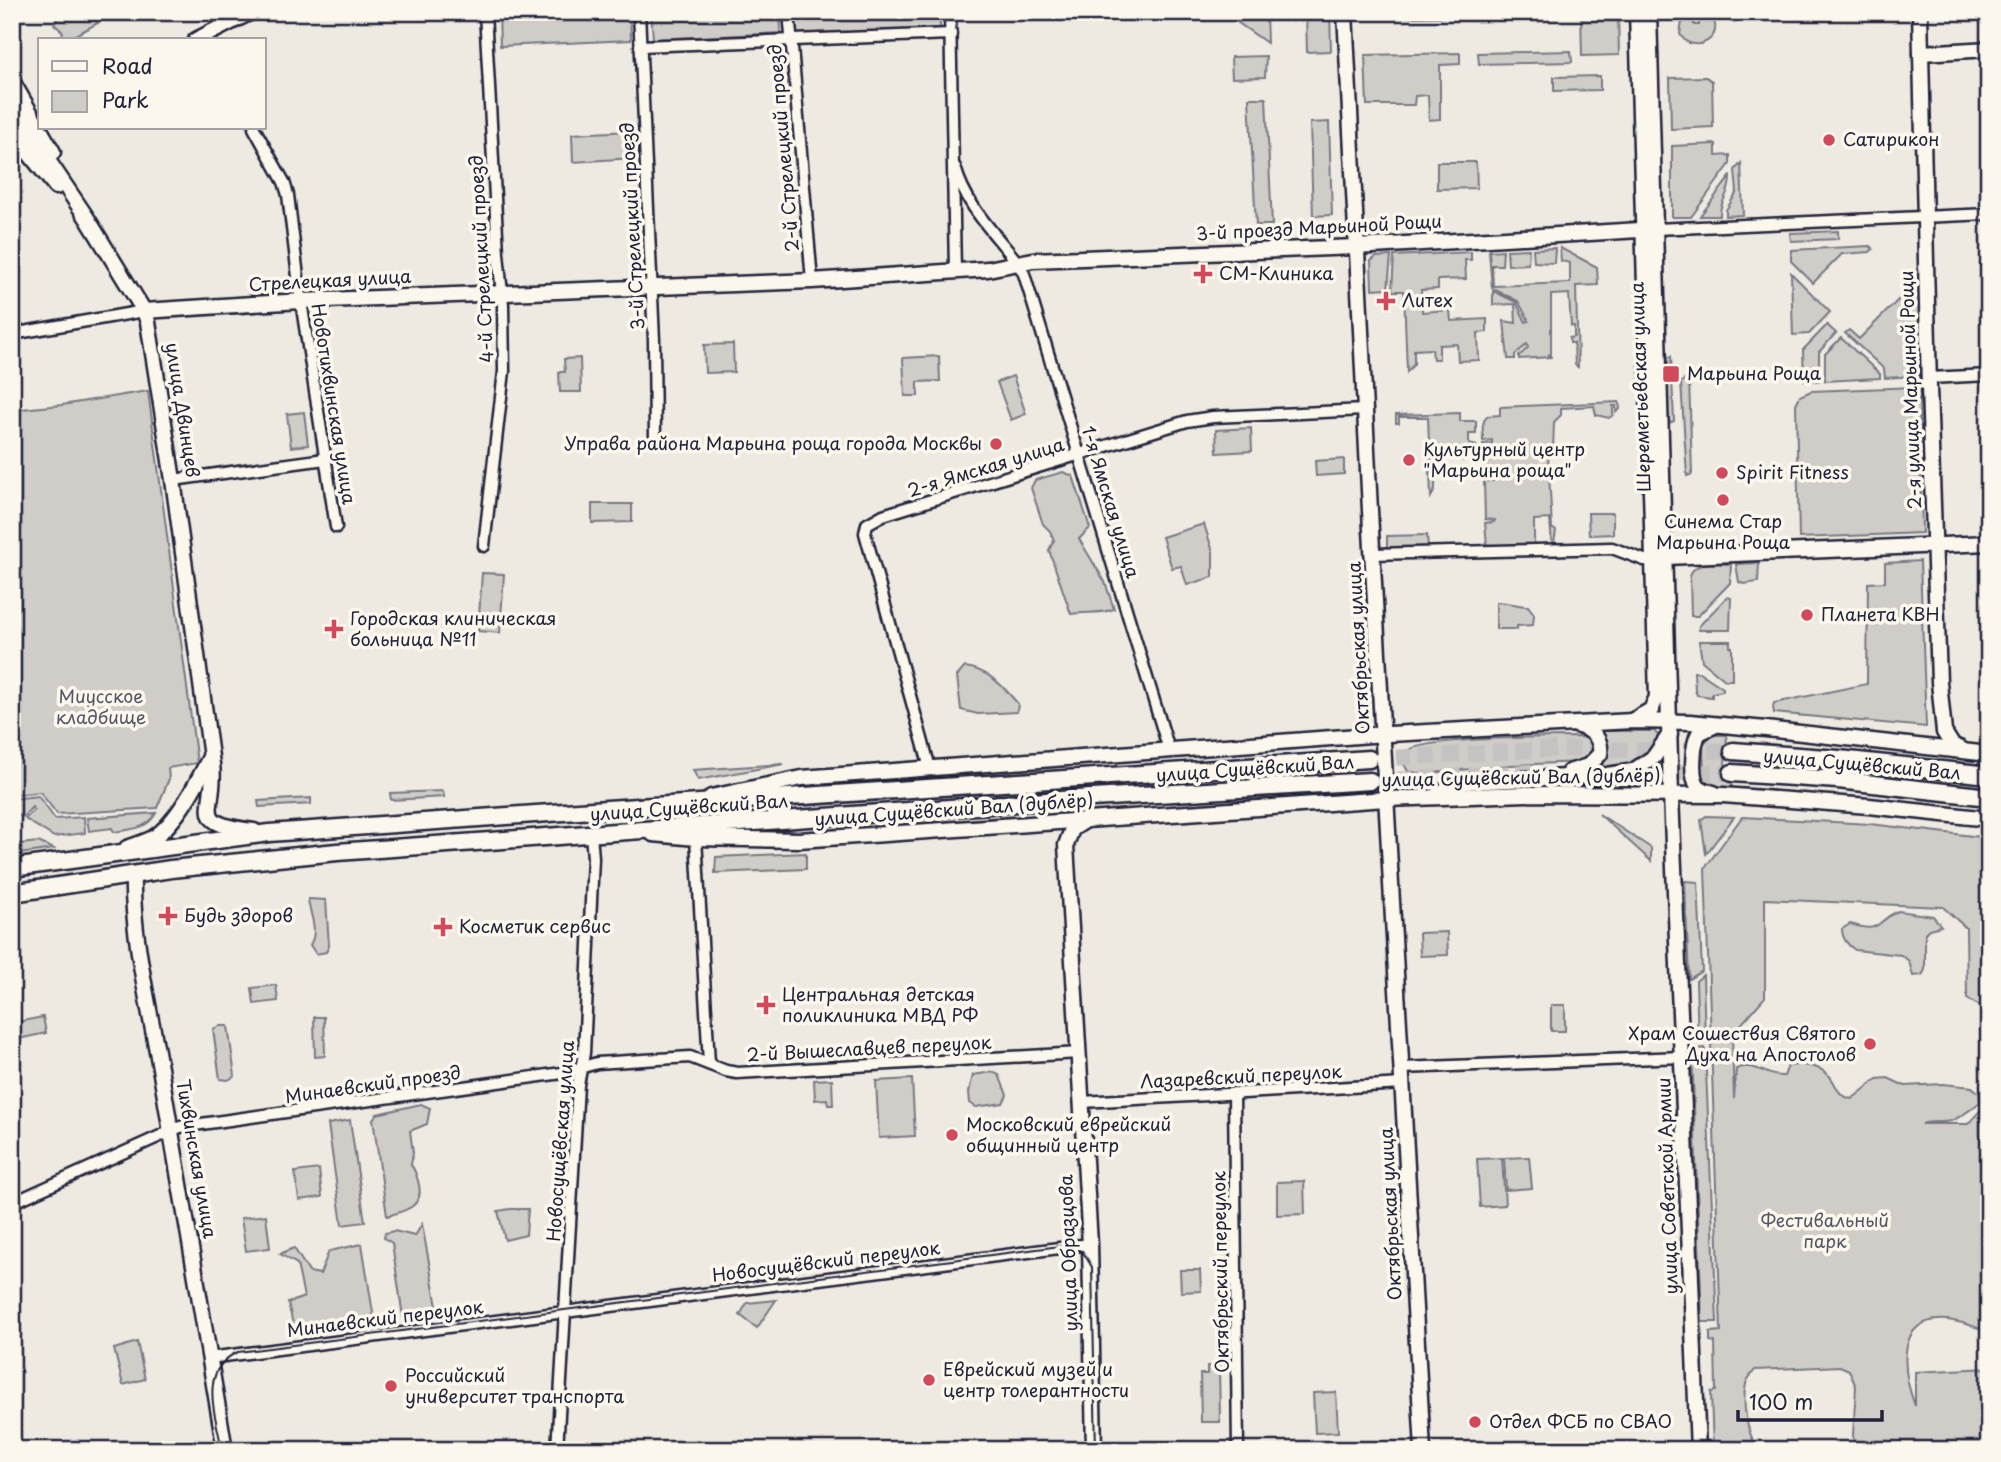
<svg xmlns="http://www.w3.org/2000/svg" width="2001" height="1462" font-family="'Playpen Sans',sans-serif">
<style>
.green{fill:#d0cdc9;stroke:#797882;stroke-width:2}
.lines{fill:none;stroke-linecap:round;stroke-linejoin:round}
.primary-tunnel{stroke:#c5c2c1;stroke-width:16;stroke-dasharray:16 8;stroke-linecap:butt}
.street-casing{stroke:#22223b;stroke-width:15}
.secondary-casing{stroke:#22223b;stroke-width:19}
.primary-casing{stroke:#22223b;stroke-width:21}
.street{stroke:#fbf7ec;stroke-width:10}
.secondary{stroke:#fbf7ec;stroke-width:14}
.primary{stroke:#fbf7ec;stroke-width:16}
.tram{stroke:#22223b;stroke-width:2}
.poi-dot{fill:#d1495b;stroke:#fbf7ec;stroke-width:2.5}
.labels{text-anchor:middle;stroke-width:7;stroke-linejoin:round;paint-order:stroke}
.poi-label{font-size:18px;fill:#22223b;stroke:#fbf7ec;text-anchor:start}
.street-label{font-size:18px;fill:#22223b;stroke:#fbf7ec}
.park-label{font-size:18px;fill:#565566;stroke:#fbf7ec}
</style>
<rect width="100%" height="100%" fill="#eeeae2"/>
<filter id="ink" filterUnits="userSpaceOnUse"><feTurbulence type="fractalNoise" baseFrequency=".0143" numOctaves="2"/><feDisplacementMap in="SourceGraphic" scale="14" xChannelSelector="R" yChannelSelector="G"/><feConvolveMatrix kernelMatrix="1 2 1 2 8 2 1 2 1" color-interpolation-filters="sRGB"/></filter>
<g filter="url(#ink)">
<g class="green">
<path d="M62,12H87L98,23L66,40H60L63,32L54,24Z"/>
<path d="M499,12H630L631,40L500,46Z"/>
<path d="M651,12H780L781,33L653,39Z"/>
<path d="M795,12H940V28L796,35Z"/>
<path d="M1226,12H1266L1267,43L1227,15Z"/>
<path d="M1306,12H1330L1331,51L1307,52Z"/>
<path d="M1403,12H1541V15L1403,17Z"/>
<path d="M1581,12H1618L1619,55L1582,56Z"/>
<path d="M1692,12L1694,25H1699V12L1710,15C1729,37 1692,57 1680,34L1682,21Z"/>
<path d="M1571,51L1572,62L1479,64L1478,53Z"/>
<path d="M1460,53V64L1440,65V119L1429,120L1428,95L1415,96L1414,105H1367L1365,55Z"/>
<path d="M1266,56L1265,77L1232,78L1231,57Z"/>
<path d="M1600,76V90L1554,91V77Z"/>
<path d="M1706,77L1712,81L1713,127L1671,129L1670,78Z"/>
<path d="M1249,98H1266L1272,225H1256Z"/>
<path d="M1329,122L1332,215L1313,216L1310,123Z"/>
<path d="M631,131L633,158L573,162L572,134Z"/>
<path d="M1716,144V156L1730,155V164L1691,217H1672V146Z"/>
<path d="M1437,162H1476L1477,188L1437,189Z"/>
<path d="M1741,163L1743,215L1726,216V210L1737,192L1735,170Z"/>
<path d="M1730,177C1730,197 1719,200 1720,216H1700Z"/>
<path d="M1838,231V239L1791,241L1790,233Z"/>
<path d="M1870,246L1873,249L1870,252L1842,254L1813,283L1791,261V250Z"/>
<path d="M1555,248L1554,263L1534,262L1533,249Z"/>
<path d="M1560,248L1597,267L1598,285L1576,286L1578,367L1575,365L1574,343H1570L1569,338L1574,337V326H1571L1569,294L1551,295V356L1548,354L1550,357L1519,359V356L1528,348L1527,344L1515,355V359H1508L1504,321L1516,323L1515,304L1493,305V291L1516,302L1526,322L1529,321L1518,301L1492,288L1489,251L1503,250L1502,265H1492L1493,286L1570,283V263L1561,261Z"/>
<path d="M1529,249L1528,264L1508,265L1507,250Z"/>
<path d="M1471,252V260H1465L1466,279L1438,280V289L1421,290L1422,312L1450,310L1451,321L1487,319V332L1478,333L1479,360L1458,361L1457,344L1439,345V359H1433L1432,349L1414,350V364L1407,372L1404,291H1392L1394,256Z"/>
<path d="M1391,256L1388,288L1372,289L1371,261L1376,257Z"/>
<path d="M1791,273L1830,312L1809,334L1793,335Z"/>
<path d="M1919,279L1922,374L1915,376L1885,378L1884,369L1845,333L1849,330L1859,339Z"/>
<path d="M1827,325L1836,333L1819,352V381L1804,380L1803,350Z"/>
<path d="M1841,338L1880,374V378L1825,381V354Z"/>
<path d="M733,344L734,372L705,373L704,345Z"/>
<path d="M939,356L940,381L918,382V396H905L903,358Z"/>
<path d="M1671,356L1674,421L1666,424L1665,359Z"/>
<path d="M580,358L581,392H560L559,372H565L564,359Z"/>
<path d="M1013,376L1026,414L1011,420L997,382Z"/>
<path d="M1689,377L1692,474L1687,476L1681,382Z"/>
<path d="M1916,387L1919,391L1922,533L1799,538L1796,404L1800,396L1811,391Z"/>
<path d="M148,391L197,763L168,768L169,779L157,808L57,814L40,792L12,795V410L62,405Z"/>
<path d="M1619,402L1620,409L1616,412V406H1613V415L1609,418L1596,415L1594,406L1561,408V415L1554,422L1553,451L1548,454L1552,528L1556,531L1554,543L1552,545L1550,519L1534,520V546L1489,547L1487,545L1485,523L1494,522L1495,520L1485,519L1484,481H1493V477H1484L1483,444L1492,443V440L1483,441C1483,432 1481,423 1487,416L1500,415V407Z"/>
<path d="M304,412L308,445L291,447L287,414Z"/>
<path d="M1460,413V421H1476V434H1469V444L1477,446L1469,447V452L1477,453V458L1475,455H1468L1463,460L1462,455L1433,458L1430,460L1431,471L1438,472L1435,473V490L1431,497L1428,417H1399V423H1396V415Z"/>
<path d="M1251,428L1252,451L1217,453L1216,430Z"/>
<path d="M1344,459V474L1316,476L1315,461Z"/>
<path d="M1063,472L1073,476L1090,528L1079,539L1105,582L1114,609C1100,615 1086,611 1071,614L1049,550L1054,540L1050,531L1043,524L1031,488L1035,480Z"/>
<path d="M592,504H632V522L592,523Z"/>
<path d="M1588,513H1613V534L1589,535Z"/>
<path d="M1204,524L1213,552V577L1187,585L1181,566L1172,568L1162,537Z"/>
<path d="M1427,535L1428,548L1387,549V536Z"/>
<path d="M1920,561L1926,727L1774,713L1773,707L1774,703L1867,684L1868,583L1885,582V563Z"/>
<path d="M1759,563L1758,582L1744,584L1739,582L1736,564Z"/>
<path d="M1731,564L1730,583L1698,616H1691L1690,575C1696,560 1716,564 1731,564Z"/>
<path d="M482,573L504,574L500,633L478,631Z"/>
<path d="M1727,597L1731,598L1730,630H1699V626Z"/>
<path d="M1496,602C1508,602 1517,606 1528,606L1534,614L1533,625L1517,626V629H1496Z"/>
<path d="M1699,641H1730V647H1732V680H1725L1702,661Z"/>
<path d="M965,667C989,670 1003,686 1018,704L1017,712L978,714L961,710L957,676Z"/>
<path d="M1694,672H1699L1723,688V691L1712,693V697L1697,695L1695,690Z"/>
<path d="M1601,731H1654L1660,737C1649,758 1628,768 1605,768L1601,764C1606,754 1607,741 1601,731Z"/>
<path d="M1712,735H1727L1725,765L1733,766L1732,787H1714L1704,779L1703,744Z"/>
<path d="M1582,737L1589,740L1593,750L1592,755L1582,762L1510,765L1421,774L1408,771L1402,761L1405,752C1422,737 1553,737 1582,737Z"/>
<path d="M784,764L698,780L693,770Z"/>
<path d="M443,791L444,797L391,800L390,793Z"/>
<path d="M38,796L55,819L84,817L85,833L54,837L25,819L34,810L32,807L23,817L12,811V799Z"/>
<path d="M311,798V804L259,807L258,801Z"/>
<path d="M156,813C147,830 130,829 114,832L112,828L89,831L87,818Z"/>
<path d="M1599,814L1651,848V861Z"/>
<path d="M1706,816L1734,817L1706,854L1701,820Z"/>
<path d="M1742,817L1870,824L1989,838V1011L1967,999L1966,928L1943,907L1765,899V997L1732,1035L1734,1099L1736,1069C1758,1061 1765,1078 1784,1076L1788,1066C1804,1063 1825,1066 1833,1081C1839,1092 1840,1096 1852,1099L1877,1079L1888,1078L1905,1086L1943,1084L1972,1087L1979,1093L1980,1102C1975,1107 1957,1119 1951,1121C1941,1123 1929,1121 1922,1124H1968L1989,1101V1332C1975,1327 1961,1321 1947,1320C1893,1316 1903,1374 1915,1406V1372L1989,1368V1446L1943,1450H1855L1853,1435L1856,1387L1849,1370L1840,1366L1755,1370C1752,1374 1746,1380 1746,1384C1742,1399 1746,1443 1763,1450H1713L1711,1392L1716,1391L1715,1342L1710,1341V1332L1721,1331L1705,868Z"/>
<path d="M38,842L54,849L12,855V845Z"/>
<path d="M806,853V869L715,873L716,857Z"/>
<path d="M1685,881L1698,882L1702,971L1689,979Z"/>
<path d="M308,899L326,900L329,946L326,952L316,954L310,945C319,930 310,916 308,899Z"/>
<path d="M1898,911L1933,916L1941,926L1929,929L1925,933V970L1922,975L1913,976L1909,961L1901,955L1855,950C1848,946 1842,938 1842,929L1850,924C1883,934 1874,922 1898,911Z"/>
<path d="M1447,932L1448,955L1420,956L1419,933Z"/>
<path d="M1703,975L1705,1040H1698L1696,981Z"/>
<path d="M276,985L278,1001L254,1004L252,988Z"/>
<rect x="1551" y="1005" width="14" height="26"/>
<path d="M43,1017L46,1033L14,1040L12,1023Z"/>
<path d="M314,1017H324L325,1056L315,1057Z"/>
<path d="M220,1026H228L235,1076L228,1080L220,1079L213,1029Z"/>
<path d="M1705,1048L1717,1322H1702L1692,1052L1695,1049Z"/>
<path d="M993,1072L999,1075L1007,1095L1003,1103L976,1107L970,1103L969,1092L973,1075Z"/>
<path d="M832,1079L833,1105H828L827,1099L815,1100L814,1080Z"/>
<path d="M912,1079L915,1136L879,1138L876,1081Z"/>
<path d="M421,1104L430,1108L427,1124L410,1131L413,1153L411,1165C416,1171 417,1177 419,1185C424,1207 404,1211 387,1216L373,1119L377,1114Z"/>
<path d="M350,1120L365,1222L342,1225L328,1124Z"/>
<path d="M1529,1157L1532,1188L1506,1190L1504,1158Z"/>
<path d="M1502,1158L1505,1205L1480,1207L1477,1159Z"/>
<path d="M319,1169L322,1197L299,1200L295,1172Z"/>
<path d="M1304,1181L1305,1214L1277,1215V1182Z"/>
<path d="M510,1209H528L526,1235L505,1240L498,1211Z"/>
<path d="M266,1215L270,1248L246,1251L241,1218Z"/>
<path d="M422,1224L438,1312L403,1317L392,1243L384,1238L385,1233L394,1231L415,1236Z"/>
<path d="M362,1244L374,1319L294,1328L288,1303L304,1297L297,1264L280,1254L294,1248L309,1272L320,1274L329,1251Z"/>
<path d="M1180,1270H1200L1201,1291L1181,1292Z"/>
<path d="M776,1300L757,1328L740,1315L747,1303Z"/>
<path d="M137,1342L145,1379L123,1385L114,1349Z"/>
<path d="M1207,1366H1219L1220,1422H1201L1200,1374H1207Z"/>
<path d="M1336,1392L1338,1432L1315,1433L1313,1393Z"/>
</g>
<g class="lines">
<g class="primary-tunnel">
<path d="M1372,759L1557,749L1733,751"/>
<path d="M1624,771L1732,773"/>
<path d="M1373,781L1532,772"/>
</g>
<defs>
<g id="street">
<path d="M639,12L654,340L655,439"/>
<path d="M789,12L812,281"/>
<path d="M950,12L955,270"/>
<path d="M640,46L951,34"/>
<path d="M254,128L284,182L288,195L301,301L336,527"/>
<path d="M955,167C965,205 994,233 1018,263L1024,274L1169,750"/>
<path d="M1656,229L1989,214"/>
<path d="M12,334L144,311"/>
<path d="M1930,378L1989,375"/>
<path d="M173,480L325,459"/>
<path d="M484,546L504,371L503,305L498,253L485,12"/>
<path d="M1372,554L1612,548L1644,560H1653"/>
<path d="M930,768L865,533L867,524L883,515L1187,421L1213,417L1365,410"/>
<path d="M696,838L709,1063"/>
<path d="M1402,1068L1682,1057"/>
<path d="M1234,1093L1238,1450"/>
<path d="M1082,1102L1403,1084"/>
<path d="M12,1203L180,1127L562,1073L597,1063L690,1057L726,1071L737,1073L1079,1053"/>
<path d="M209,1358L1090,1244"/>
<path d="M557,1450L578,1085L584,1053L593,858L591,834"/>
</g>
<g id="secondary">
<path d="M1345,12L1371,530L1423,1450"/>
<path d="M1649,12L1671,795L1698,1450"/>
<path d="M1920,12L1929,387L1939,682L1944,732L1952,745L1961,749"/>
<path d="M196,40L251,12"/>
<path d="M1921,53L1989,49"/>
<path d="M12,81L53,152"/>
<path d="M12,107L87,218L144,311L148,322L173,480L212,764C218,810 186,823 254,831"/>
<path d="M12,132L56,187"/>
<path d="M144,311L301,301L812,281L988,269L1033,260L1356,247L1656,229"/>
<path d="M1666,557L1989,543"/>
<path d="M1633,720L1651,710L1657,697L1637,12"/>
<path d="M1569,772L1588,766L1600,754C1602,739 1592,729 1578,726"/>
<path d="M1438,793L1466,782L1607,775L1633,771L1654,757L1670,734"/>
<path d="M1714,793C1709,792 1702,790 1698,786C1690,776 1693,743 1699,733L1716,725"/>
<path d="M711,797L802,778L1371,735L1632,721L1690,722L1766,729L1989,754"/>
<path d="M1086,820L1072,829L1066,845L1090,1244L1094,1450"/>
<path d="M653,834L696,838L799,840L1386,799L1527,794L1723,795L1869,806L1989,819"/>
<path d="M127,848C136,845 145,842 153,838C177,823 198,781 210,757"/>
<path d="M133,875C131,934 150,1009 160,1068C182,1196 204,1322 225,1450"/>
</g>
<g id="primary">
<path d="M1733,751L1839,759L1989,775"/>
<path d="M1732,773L1838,780L1989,797"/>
<path d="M12,868L269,833L607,809L1369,759"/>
<path d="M12,893L171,869L337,852L1060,800L1370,781"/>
</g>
</defs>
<use href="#street" class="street-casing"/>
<use href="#secondary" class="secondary-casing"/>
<use href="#primary" class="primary-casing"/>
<use href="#street" class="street"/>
<use href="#secondary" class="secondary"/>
<use href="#primary" class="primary"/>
<path class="tram" d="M222,1450C216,1415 197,1370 238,1352L1068,1245L1083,1252L1092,1267L1096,1450"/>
</g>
</g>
<g class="poi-dot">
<circle cx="1829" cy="140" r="7"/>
<path d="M1199.5 263.5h7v7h7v7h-7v7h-7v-7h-7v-7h7z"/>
<path d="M1382.5 290.5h7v7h7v7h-7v7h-7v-7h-7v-7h7z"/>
<rect x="1662" y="365" width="18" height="18" rx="3.5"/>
<circle cx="996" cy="444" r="7"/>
<circle cx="1409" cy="460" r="7"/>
<circle cx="1722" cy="473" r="7"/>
<circle cx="1723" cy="500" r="7"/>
<circle cx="1807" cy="615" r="7"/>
<path d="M330.5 618.5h7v7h7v7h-7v7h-7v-7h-7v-7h7z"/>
<path d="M164.5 905.5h7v7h7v7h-7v7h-7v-7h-7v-7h7z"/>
<path d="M439.5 916.5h7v7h7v7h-7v7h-7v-7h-7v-7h7z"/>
<path d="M762.5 994.5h7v7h7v7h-7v7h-7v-7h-7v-7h7z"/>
<circle cx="1870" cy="1044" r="7"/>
<circle cx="952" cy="1135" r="7"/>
<circle cx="929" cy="1380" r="7"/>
<circle cx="391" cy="1386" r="7"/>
<circle cx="1475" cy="1422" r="7"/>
</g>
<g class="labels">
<g class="poi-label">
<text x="1843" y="146">Сатирикон</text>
<text x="1219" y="280">СМ-Клиника</text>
<text x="1402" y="307">Литех</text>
<text x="1687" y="380">Марьина Роща</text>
<text x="982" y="450" text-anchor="end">Управа района Марьина роща города Москвы</text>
<text x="1423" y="456">Культурный центр<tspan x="1423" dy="21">"Марьина роща"</tspan></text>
<text x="1736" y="479">Spirit Fitness</text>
<text x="1723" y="528" text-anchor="middle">Синема Стар<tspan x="1723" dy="21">Марьина Роща</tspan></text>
<text x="1821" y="621">Планета КВН</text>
<text x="350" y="625">Городская клиническая<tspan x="350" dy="21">больница №11</tspan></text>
<text x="184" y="922">Будь здоров</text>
<text x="459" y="933">Косметик сервис</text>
<text x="782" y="1001">Центральная детская<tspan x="782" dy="21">поликлиника МВД РФ</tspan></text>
<text x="1856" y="1040" text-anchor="end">Храм Сошествия Святого<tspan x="1856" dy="21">Духа на Апостолов</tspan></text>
<text x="966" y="1131">Московский еврейский<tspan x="966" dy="21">общинный центр</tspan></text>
<text x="943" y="1376">Еврейский музей и<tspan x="943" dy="21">центр толерантности</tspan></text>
<text x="405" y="1382">Российский<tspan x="405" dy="21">университет транспорта</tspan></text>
<text x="1489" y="1428">Отдел ФСБ по СВАО</text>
</g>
<g class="street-label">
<text transform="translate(784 148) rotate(-95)" y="6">2-й Стрелецкий проезд</text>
<text transform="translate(633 226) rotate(-93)" y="6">3-й Стрелецкий проезд</text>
<text transform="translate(1319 228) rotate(-3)" y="6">3-й проезд Марьиной Рощи</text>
<text transform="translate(482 259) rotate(-93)" y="6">4-й Стрелецкий проезд</text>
<text transform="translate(330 281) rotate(-3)" y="6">Стрелецкая улица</text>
<text transform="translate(1641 387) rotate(-92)" y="6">Шереметьевская улица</text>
<text transform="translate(1911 390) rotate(-92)" y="6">2-я улица Марьиной Рощи</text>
<text transform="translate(333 404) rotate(81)" y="6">Новотихвинская улица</text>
<text transform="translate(182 410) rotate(81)" y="6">улица Двинцев</text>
<text transform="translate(986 468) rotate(-17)" y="6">2-я Ямская улица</text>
<text transform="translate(1110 502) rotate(73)" y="6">1-я Ямская улица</text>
<text transform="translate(1359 648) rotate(-93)" y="6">Октябрьская улица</text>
<text transform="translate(1862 765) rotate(5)" y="6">улица Сущёвский Вал</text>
<text transform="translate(1255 769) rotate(-4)" y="6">улица Сущёвский Вал</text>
<text transform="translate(1521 778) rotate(-1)" y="6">улица Сущёвский Вал (дублёр)</text>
<text transform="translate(689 808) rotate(-4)" y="6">улица Сущёвский Вал</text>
<text transform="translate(954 810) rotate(-4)" y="6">улица Сущёвский Вал (дублёр)</text>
<text transform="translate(869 1049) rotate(-3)" y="6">2-й Вышеславцев переулок</text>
<text transform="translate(1241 1077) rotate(-3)" y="6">Лазаревский переулок</text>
<text transform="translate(373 1085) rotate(-8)" y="6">Минаевский проезд</text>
<text transform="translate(561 1141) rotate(-86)" y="6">Новосущёвская улица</text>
<text transform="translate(196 1159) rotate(80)" y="6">Тихвинская улица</text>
<text transform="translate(1668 1186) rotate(-92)" y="6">улица Советской Армии</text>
<text transform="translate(1391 1214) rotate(-93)" y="6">Октябрьская улица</text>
<text transform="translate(1069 1253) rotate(-92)" y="6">улица Образцова</text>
<text transform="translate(826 1262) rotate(-7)" y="6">Новосущёвский переулок</text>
<text transform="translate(1221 1272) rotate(-91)" y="6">Октябрьский переулок</text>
<text transform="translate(385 1319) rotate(-7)" y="6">Минаевский переулок</text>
</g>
<g class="park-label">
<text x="101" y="703">Миусское<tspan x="101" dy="21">кладбище</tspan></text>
<text x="1825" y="1227">Фестивальный<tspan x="1825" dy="21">парк</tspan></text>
</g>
</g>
<rect width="2001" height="1462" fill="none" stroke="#fbf7ec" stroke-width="42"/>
<rect x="21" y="21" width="1959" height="1420" fill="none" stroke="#22223b" stroke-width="2.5" filter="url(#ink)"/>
<rect x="38" y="38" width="228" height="91" fill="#fbf7ec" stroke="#a4a2a5" stroke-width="2"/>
<rect x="52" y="61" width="35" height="10" fill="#fbf7ec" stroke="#a4a2a5" stroke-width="2"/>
<text x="102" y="74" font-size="21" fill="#22223b">Road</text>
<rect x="52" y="91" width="35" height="21" fill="#d0cdc9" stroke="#a4a2a5" stroke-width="2"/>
<text x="102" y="108" font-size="21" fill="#22223b">Park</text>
<path d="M1738 1410v10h144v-10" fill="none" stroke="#22223b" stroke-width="3.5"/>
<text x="1749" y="1410" font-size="21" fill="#22223b" stroke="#fbf7ec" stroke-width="5" paint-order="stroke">100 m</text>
</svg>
